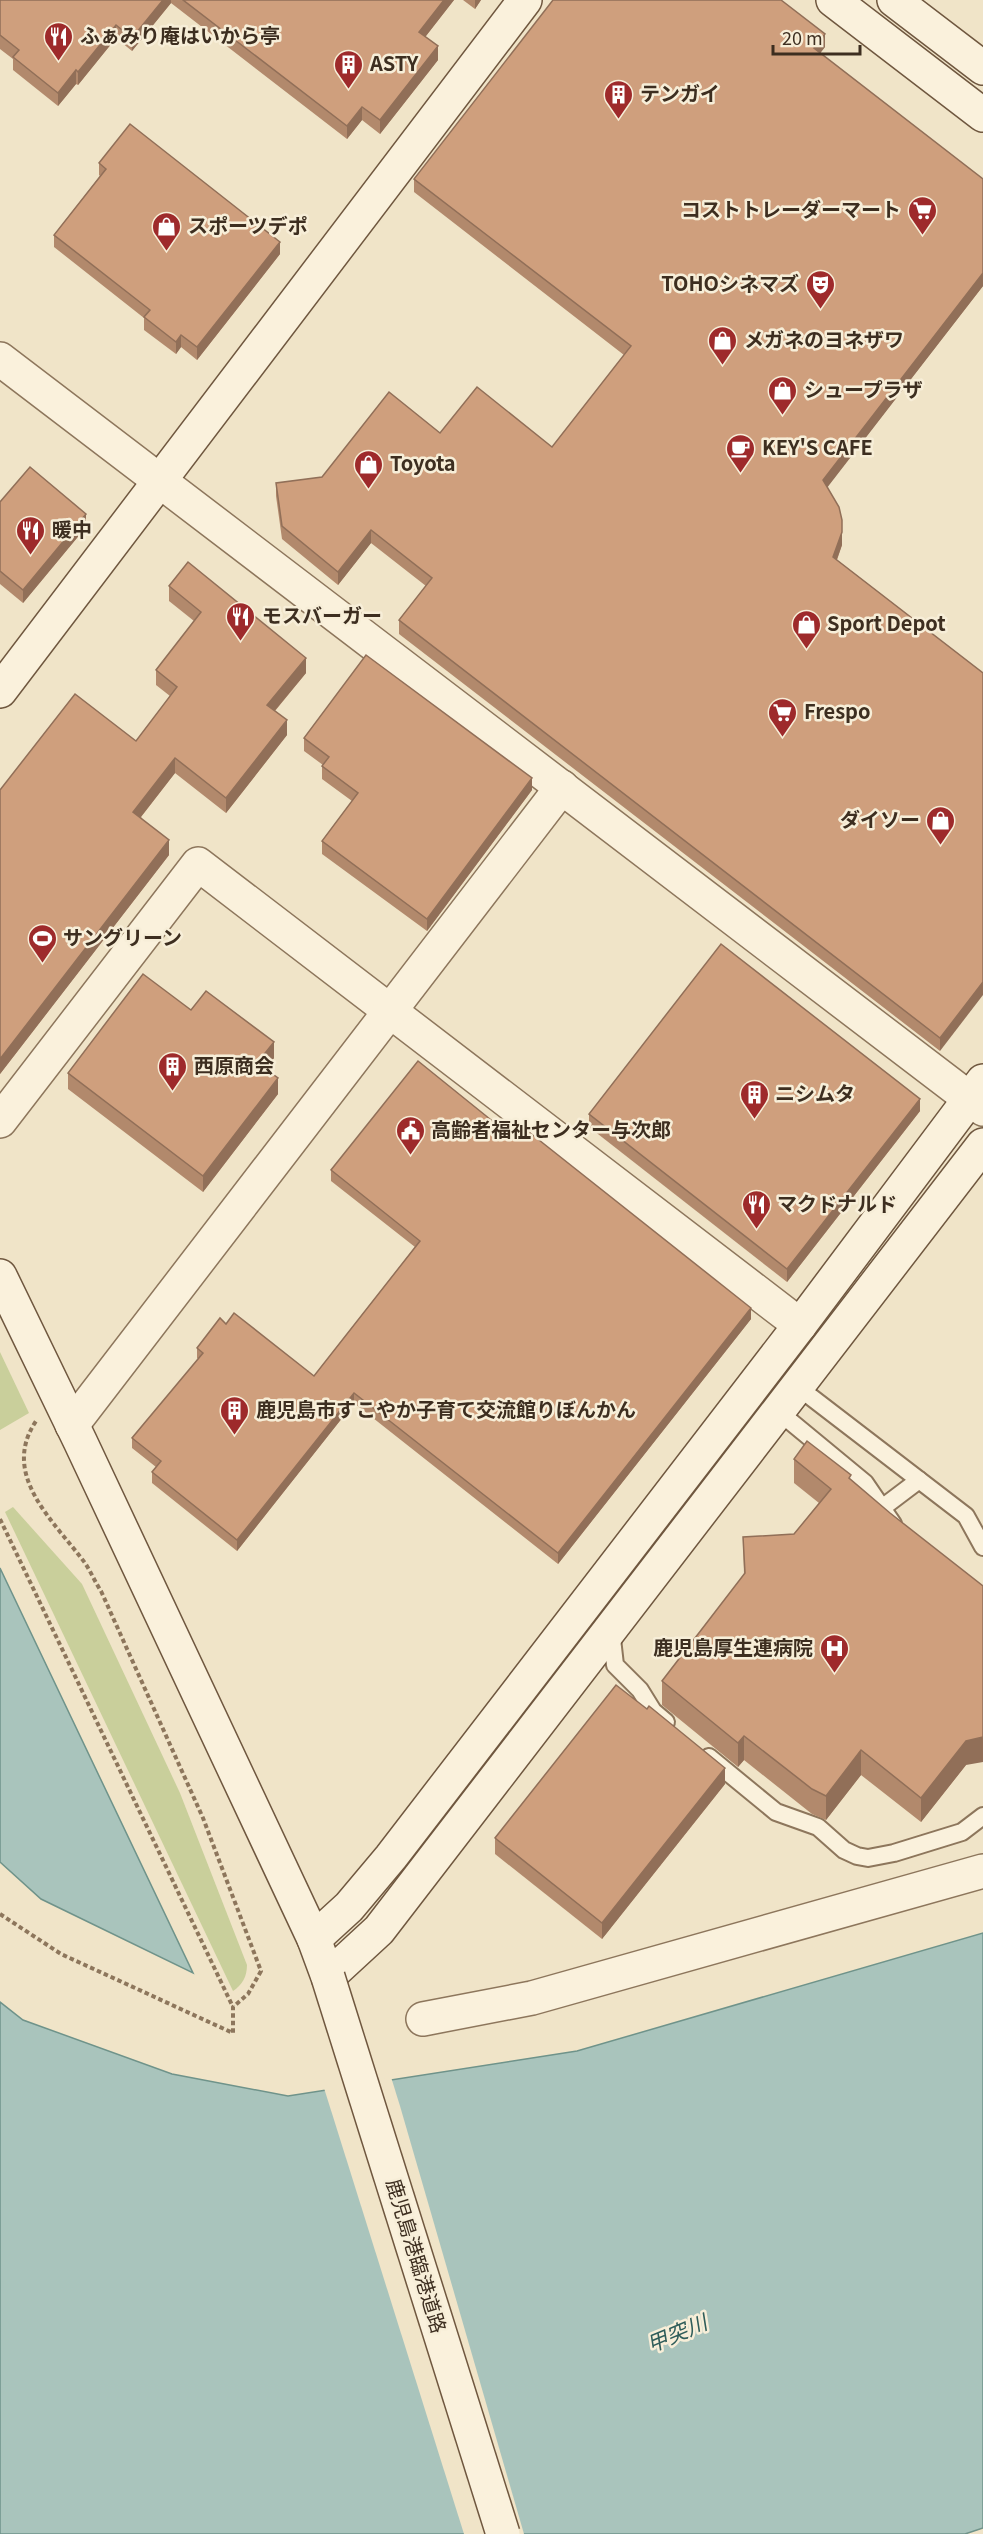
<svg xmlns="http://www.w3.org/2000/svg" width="983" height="2534" font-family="Georgia,'Noto Sans JP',serif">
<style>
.green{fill:#c9cf9b}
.water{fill:#a9c4bc;stroke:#6f938a;stroke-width:1.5}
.pier{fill:#f0e4c8}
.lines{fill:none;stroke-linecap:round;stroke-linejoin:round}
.lane-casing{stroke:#8d765c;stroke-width:20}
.street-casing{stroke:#8d765c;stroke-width:36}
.secondary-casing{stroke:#6f573f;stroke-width:36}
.path{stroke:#8d765c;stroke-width:4;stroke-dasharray:4.5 3;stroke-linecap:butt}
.lane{stroke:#faf1dc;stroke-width:16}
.street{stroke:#faf1dc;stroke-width:33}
.secondary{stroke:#faf1dc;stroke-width:33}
.secondary-bridge-casing{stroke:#6f573f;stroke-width:36;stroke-linecap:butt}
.secondary-bridge{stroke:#faf1dc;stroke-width:33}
.wall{fill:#b2896c}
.shaded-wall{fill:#916f58}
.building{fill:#cf9f7d;stroke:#916f58;stroke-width:1.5}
.labels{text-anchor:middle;stroke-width:5;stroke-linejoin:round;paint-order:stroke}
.poi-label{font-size:20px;font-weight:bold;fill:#3d2e20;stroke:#f7eed8;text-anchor:start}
.street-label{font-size:20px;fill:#3d2e20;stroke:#f7eed8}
.water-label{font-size:21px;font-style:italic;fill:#2f5d5a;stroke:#f7eed8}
</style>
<rect width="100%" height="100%" fill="#f0e4c8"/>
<g class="green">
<path d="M0,1352L29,1413L0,1430Z"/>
<path d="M13,1507L82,1584L180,1793L247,1965C247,1977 242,1985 233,1991L5,1512Z"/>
</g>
<g class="water">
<path d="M0,1568L193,1973L41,1899L0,1862Z"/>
<path d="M983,1933V2528L965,2534H0V2002L23,2020L172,2074L288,2096L577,2051Z"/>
</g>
<path class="pier" d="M391,2077L400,2106L524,2534H464L324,2088Z"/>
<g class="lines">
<defs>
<g id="lane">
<path d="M798,1387L966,1516L983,1547"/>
<path d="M779,1412L865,1483L893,1524"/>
<path d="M882,1508L919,1480"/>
<path d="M611,1630L615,1665L640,1690L653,1711L666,1722"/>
<path d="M709,1757L776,1812L818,1827L844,1850L857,1856L868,1858L894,1853L962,1832L983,1816"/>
</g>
<g id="street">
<path d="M0,359L983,1109"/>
<path d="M0,1121L198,864L800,1325"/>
<path d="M72,1425L562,787"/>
<path d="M423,2019L532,1998L983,1871"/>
</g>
<g id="secondary">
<path d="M833,0L983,115"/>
<path d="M894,0L983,68"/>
<path d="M0,691L525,0"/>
<path d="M0,1276L80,1441L314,1939L328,1977L379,1930L983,1145"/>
<path d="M314,1939L349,1907L391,1857L800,1325L983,1081"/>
</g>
</defs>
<use href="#lane" class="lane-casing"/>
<use href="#street" class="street-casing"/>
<use href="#secondary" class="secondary-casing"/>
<g class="path">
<path d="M0,1519L233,2007"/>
<path d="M0,1914L61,1954L233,2033V2007L248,1994L261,1971L203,1818L101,1591C95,1582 91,1572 85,1563C53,1520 0,1475 36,1421"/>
</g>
<use href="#lane" class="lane"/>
<use href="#street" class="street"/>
<use href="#secondary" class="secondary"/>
<defs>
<path id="secondary-bridge" d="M328,1977L503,2534"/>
</defs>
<use href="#secondary-bridge" class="secondary-bridge-casing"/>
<use href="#secondary-bridge" class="secondary-bridge"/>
</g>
<g class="wall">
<path d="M0,0H454L425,37L438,60L380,134L362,120L347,139L171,3L132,51L116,38L78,85L76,84L58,106L13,70V59L0,49Z"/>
<path d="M463,0H481L475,9Z"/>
<path d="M825,47L820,53L983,286L827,487L842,533V545L837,560L983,673L940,1051L399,634V620L426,586L371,543L338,585L282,539L276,496V483L322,477L440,433L552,447L624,355L414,192V179Z"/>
<path d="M99,163L280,254L197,360L181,347L176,354L144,330V318L54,247V235L100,176L99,175Z"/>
<path d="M0,502L86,527L23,603L0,584Z"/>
<path d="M169,586L306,673L275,711L287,735L226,813L175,773L141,817L169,855L0,1074V790L136,741L170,696L156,685V670L194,621L169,601Z"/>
<path d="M304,738L532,790L427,931L322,854V841L352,801L322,779V766L323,765L304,751Z"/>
<path d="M191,1010L274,1058L265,1069L278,1094L203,1192L68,1089V1073Z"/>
<path d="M920,1111L787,1282L589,1127V1114Z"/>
<path d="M506,1132L751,1319L558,1564L354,1403L237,1551L152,1483V1472L156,1467L132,1448V1438L198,1359L197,1358V1348L226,1324L314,1376L415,1247L331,1181V1170Z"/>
<path d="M794,1459L851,1480L966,1765L921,1822L861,1775L826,1820L812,1814L744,1760L738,1767L662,1705V1681L744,1575L743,1537L794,1534L819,1503L794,1483Z"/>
<path d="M647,1709L725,1784L602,1939L495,1854V1838Z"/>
</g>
<g class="shaded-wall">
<path d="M163,0H171V3L132,51V38Z"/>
<path d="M444,0H454L419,45V32Z"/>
<path d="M475,0H481L475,9Z"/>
<path d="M116,25V38L78,85V72Z"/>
<path d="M825,34V47L814,61V48Z"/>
<path d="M438,46V60L380,134V120Z"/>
<path d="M76,70V84L58,106V93Z"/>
<path d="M362,107V120L347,139V126Z"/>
<path d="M280,242V254L197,360V347Z"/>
<path d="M983,273V286L823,493V480Z"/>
<path d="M181,335V347L176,354V342Z"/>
<path d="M86,514V527L23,603V590Z"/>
<path d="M842,520V545L833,570V557Z"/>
<path d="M371,530V543L338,585V572Z"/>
<path d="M306,658V673L267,720V705Z"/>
<path d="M287,720V735L226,813V798Z"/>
<path d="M175,758V773L133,827V812Z"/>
<path d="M532,778V790L427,931V919Z"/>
<path d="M169,840V855L0,1074V1059Z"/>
<path d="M983,982V995L940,1051V1038Z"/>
<path d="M274,1042V1058L257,1079V1063Z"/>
<path d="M278,1078V1094L203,1192V1176Z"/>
<path d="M920,1099V1111L787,1282V1269Z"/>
<path d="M751,1308V1319L558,1564V1553Z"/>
<path d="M354,1393V1403L237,1551V1540Z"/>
<path d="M744,1736V1760L738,1767V1743Z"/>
<path d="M983,1737V1762L966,1765L921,1822V1798L966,1741Z"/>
<path d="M861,1750V1775L826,1820V1796Z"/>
<path d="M725,1768V1784L602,1939V1923Z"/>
</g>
<g class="building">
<path d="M0,0H163L132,38L116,25L78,72L76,70L58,93L13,57L19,50L0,35Z"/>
<path d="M183,0H444L419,32L438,46L380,120L362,107L347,126Z"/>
<path d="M553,0H781L825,34L814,48L983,179V273L823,480L839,507L842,520V532L833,557L983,673V982L940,1038L399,620L432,578L371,530L338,572L282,526L276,483L322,477L389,392L440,433L477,387L552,447L631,346L414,179Z"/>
<path d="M130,124L280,242L197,347L181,335L176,342L144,317L150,310L54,235L106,169L99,163Z"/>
<path d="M30,467L86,514L23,590L0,571V502Z"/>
<path d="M188,562L306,658L267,705L287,720L226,798L175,758L133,812L169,840L0,1059V790L75,694L136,741L177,687L156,670L201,612L169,586Z"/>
<path d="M366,655L532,778L427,919L322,841L358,793L322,766L329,757L304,738Z"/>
<path d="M721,944L920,1099L787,1269L589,1114Z"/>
<path d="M143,974L191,1010L206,991L274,1042L257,1063L278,1078L203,1176L68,1073Z"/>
<path d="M418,1061L506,1132L515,1121L751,1308L558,1553L354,1393L237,1540L152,1472L161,1461L132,1438L203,1353L197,1348L220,1318L226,1324L234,1313L314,1376L420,1241L331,1170Z"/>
<path d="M807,1441L851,1475L849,1478L890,1513L983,1586V1737L966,1741L921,1798L861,1750L826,1796L812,1789L744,1736L738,1743L662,1681L745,1573L743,1537L794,1534L831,1489L794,1459Z"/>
<path d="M616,1685L647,1709L649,1706L725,1768L602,1923L495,1838Z"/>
</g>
<defs>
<symbol id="restaurant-pin" viewBox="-11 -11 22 30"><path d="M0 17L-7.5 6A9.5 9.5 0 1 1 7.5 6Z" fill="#9e2a2b" stroke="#f7eed8"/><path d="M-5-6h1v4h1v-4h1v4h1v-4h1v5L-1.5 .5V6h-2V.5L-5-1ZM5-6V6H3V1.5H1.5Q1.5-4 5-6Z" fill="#fff"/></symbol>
<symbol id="building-pin" viewBox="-11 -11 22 30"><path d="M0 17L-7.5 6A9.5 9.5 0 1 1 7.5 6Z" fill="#9e2a2b" stroke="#f7eed8"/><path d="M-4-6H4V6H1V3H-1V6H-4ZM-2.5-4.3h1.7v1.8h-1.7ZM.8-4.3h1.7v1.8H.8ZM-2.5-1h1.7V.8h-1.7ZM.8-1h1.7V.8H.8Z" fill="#fff"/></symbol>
<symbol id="supermarket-pin" viewBox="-11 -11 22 30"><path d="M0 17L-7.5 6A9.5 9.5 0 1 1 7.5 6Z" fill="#9e2a2b" stroke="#f7eed8"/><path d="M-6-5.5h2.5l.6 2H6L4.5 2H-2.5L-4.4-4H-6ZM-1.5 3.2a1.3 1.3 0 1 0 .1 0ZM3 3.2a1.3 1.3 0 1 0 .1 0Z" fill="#fff"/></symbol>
<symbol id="shop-pin" viewBox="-11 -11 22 30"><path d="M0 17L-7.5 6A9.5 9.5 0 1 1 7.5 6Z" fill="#9e2a2b" stroke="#f7eed8"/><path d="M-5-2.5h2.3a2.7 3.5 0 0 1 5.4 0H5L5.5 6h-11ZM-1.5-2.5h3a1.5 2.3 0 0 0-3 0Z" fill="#fff"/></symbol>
<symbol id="theatre-pin" viewBox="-11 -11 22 30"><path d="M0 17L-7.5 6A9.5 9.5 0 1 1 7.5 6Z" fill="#9e2a2b" stroke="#f7eed8"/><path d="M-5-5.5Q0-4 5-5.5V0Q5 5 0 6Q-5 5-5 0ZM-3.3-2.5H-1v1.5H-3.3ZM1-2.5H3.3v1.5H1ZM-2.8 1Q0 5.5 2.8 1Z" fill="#fff"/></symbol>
<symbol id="cafe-pin" viewBox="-11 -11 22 30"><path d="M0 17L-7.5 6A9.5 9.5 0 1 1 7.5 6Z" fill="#9e2a2b" stroke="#f7eed8"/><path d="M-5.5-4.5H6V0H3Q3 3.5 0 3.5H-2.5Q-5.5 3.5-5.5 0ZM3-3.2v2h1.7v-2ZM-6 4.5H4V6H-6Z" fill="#fff"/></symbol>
<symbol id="stadium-pin" viewBox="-11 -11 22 30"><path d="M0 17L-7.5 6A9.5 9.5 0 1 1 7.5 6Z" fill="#9e2a2b" stroke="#f7eed8"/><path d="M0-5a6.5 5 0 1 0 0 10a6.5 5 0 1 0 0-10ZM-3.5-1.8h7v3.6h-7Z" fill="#fff"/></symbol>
<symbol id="civic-pin" viewBox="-11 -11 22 30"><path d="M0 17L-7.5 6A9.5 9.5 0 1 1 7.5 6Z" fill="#9e2a2b" stroke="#f7eed8"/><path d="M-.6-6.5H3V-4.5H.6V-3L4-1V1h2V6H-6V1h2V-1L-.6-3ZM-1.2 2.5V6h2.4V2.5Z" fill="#fff"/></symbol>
<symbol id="hospital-pin" viewBox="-11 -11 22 30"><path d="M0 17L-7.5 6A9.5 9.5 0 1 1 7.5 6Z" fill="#9e2a2b" stroke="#f7eed8"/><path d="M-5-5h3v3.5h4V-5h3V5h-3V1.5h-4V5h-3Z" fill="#fff"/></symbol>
</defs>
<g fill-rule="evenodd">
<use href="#restaurant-pin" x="42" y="20" width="33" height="45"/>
<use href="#building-pin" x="332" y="48" width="33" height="45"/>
<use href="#building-pin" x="602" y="78" width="33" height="45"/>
<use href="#supermarket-pin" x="906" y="194" width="33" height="45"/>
<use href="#shop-pin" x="150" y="210" width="33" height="45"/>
<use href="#theatre-pin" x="804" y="268" width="33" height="45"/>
<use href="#shop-pin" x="706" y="324" width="33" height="45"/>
<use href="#shop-pin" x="766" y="374" width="33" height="45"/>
<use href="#cafe-pin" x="724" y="432" width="33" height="45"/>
<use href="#shop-pin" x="352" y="448" width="33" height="45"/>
<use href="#restaurant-pin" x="14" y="514" width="33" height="45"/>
<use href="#restaurant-pin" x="224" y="600" width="33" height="45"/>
<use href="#shop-pin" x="790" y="608" width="33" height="45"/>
<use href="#supermarket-pin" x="766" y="696" width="33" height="45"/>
<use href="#shop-pin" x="924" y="804" width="33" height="45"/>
<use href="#stadium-pin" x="26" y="922" width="33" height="45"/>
<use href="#building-pin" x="156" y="1050" width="33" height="45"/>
<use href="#building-pin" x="738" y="1078" width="33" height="45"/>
<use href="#civic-pin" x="394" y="1114" width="33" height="45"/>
<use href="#restaurant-pin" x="740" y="1188" width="33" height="45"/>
<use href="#building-pin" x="218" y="1394" width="33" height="45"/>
<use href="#hospital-pin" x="818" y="1632" width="33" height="45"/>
</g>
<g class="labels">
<g class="poi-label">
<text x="80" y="43">ふぁみり庵はいから亭</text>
<text x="370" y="71">ASTY</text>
<text x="640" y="101">テンガイ</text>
<text x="901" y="217" text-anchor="end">コストトレーダーマート</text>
<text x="188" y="233">スポーツデポ</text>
<text x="799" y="291" text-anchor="end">TOHOシネマズ</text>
<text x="744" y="347">メガネのヨネザワ</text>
<text x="804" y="397">シュープラザ</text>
<text x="762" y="455">KEY'S CAFE</text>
<text x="390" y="471">Toyota</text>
<text x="52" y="537">暖中</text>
<text x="262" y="623">モスバーガー</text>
<text x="827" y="631">Sport Depot</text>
<text x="804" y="719">Frespo</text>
<text x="920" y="827" text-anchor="end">ダイソー</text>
<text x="63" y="945">サングリーン</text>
<text x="194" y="1073">西原商会</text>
<text x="775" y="1101">ニシムタ</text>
<text x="431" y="1137">高齢者福祉センター与次郎</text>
<text x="777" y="1211">マクドナルド</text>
<text x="256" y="1417">鹿児島市すこやか子育て交流館りぼんかん</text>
<text x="813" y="1655" text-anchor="end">鹿児島厚生連病院</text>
</g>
<g class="street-label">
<text transform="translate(416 2256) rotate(73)" y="7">鹿児島港臨港道路</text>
</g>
<g class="water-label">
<text transform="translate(677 2334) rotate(-23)" y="7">甲突川</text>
</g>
</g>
<path d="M773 45v9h87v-9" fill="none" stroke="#3d2e20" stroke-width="3"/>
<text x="782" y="45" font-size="18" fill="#3d2e20" stroke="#f7eed8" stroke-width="4.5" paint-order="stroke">20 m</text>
</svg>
